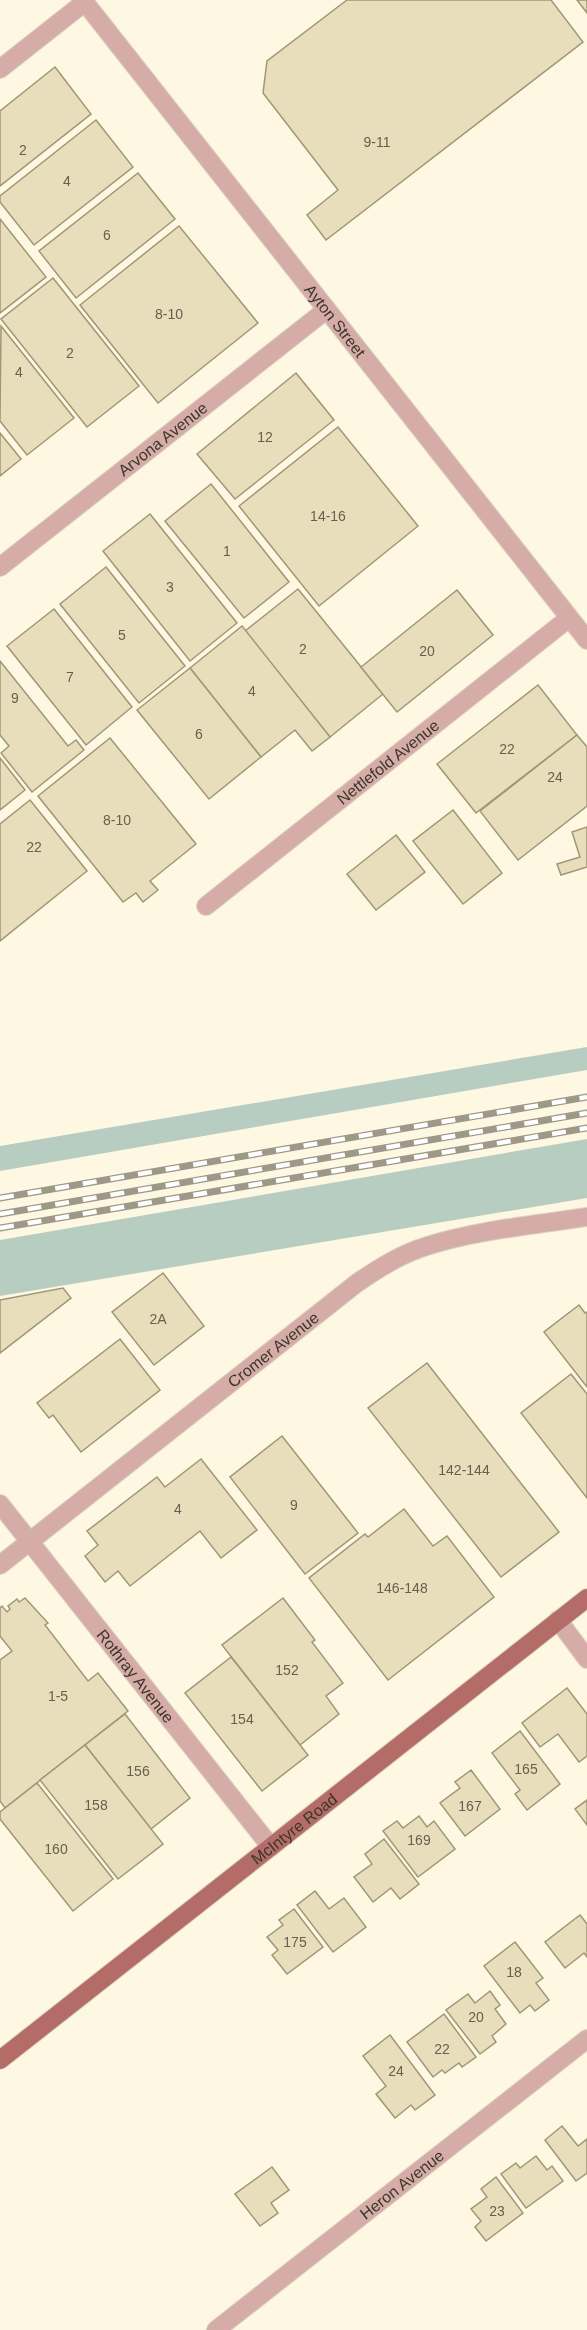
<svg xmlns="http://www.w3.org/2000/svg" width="587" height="2330" font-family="Helvetica,sans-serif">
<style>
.green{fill:#b7cdc1}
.building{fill:#e9debb;stroke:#a09776;stroke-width:1.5}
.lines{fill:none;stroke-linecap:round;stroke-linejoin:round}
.minor-casing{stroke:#dbd5c2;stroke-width:20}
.major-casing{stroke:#dbd5c2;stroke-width:20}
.minor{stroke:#d6aca9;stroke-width:18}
.major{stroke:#b46c68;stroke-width:18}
.rail-casing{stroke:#9d9887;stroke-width:7}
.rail{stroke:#fff;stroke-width:4.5;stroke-dasharray:14;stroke-linecap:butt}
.labels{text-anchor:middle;stroke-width:4.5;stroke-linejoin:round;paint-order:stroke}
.number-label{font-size:14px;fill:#66604e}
.street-label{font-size:16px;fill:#3a3629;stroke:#fff}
</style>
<rect width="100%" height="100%" fill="#fef8e3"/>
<g class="green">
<path d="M587,1047V1070L0,1171V1146Z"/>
<path d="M587,1139V1198L0,1296V1240Z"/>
</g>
<g class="building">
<path d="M347,0H551L583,42L326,240L307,215L338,190L263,93L267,61Z"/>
<path d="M577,0H587V13Z"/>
<path d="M55,67L91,114L0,186V111Z"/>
<path d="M96,120L133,167L34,245L0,202V196Z"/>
<path d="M138,173L175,219L76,298L39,251Z"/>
<path d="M0,219L46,277L0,313Z"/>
<path d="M179,226L258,323L158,403L80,305Z"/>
<path d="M53,278L139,386L87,427L1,319Z"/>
<path d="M1,326L74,418L27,455L0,421Z"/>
<path d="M296,373L334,420L235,499L197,454Z"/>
<path d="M338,427L418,526L319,606L239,506Z"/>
<path d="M0,433L21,459L0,476Z"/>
<path d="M211,484L289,582L244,618L165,521Z"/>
<path d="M150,514L237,623L190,661L103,551Z"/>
<path d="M106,567L185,666L139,703L60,604Z"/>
<path d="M298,589L383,694L330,737L245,631Z"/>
<path d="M457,590L493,635L397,712L361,667Z"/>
<path d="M54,609L132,707L86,745L7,646Z"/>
<path d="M242,626L330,737L312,751L295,730L261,757L190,668Z"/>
<path d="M0,661L68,746L76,740L84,750L32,792L1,753L9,746L0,735Z"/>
<path d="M190,668L261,757L209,799L137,710Z"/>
<path d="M538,685L577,735L476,813L437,764Z"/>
<path d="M577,735L587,747V806L518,860L480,811Z"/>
<path d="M110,738L196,844L150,881L158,890L143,902L136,893L123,902L38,796Z"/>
<path d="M0,758L25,790L0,810Z"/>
<path d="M30,800L87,871L0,941V824Z"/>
<path d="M453,810L502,873L463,904L413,841Z"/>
<path d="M587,827V867L561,875L557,864L580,857L572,832Z"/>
<path d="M396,835L425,872L376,910L347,874Z"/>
<path d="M163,1273L204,1326L154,1365L112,1312Z"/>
<path d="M63,1288L71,1298L0,1353V1300Z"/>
<path d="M579,1305L585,1313L587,1312V1387L544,1332Z"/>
<path d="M120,1339L160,1390L81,1452L53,1415L49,1418L37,1403Z"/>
<path d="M427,1363L559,1532L501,1577L368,1408Z"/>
<path d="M571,1374L587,1394V1498L521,1413Z"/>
<path d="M282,1436L358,1533L305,1574L230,1477Z"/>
<path d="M201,1459L257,1530L221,1558L200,1531L130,1586L118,1571L105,1582L85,1556L98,1545L87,1531L157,1477L165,1487Z"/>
<path d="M404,1509L433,1546L447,1536L494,1597L388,1680L309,1578L365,1534L368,1537Z"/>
<path d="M25,1598L48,1623L45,1625L88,1681L98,1673L128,1711L5,1808L0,1801V1660L12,1651L0,1636V1608L2,1606L7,1612L10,1609L8,1606L17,1599L19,1602Z"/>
<path d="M283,1598L315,1640L312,1642L343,1683L326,1696L339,1714L300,1745L222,1645Z"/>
<path d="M231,1657L308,1755L262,1791L185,1693Z"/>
<path d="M567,1688L587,1714V1756L579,1762L558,1734L540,1747L522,1723Z"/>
<path d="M125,1714L190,1798L151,1829L85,1745Z"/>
<path d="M520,1731L560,1784L527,1810L515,1794L520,1790L492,1753Z"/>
<path d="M85,1745L163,1844L118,1879L40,1780Z"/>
<path d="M471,1770L500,1809L465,1836L440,1803L460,1788L455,1782Z"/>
<path d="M37,1783L113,1879L73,1911L0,1819V1812Z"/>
<path d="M587,1800V1825L575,1809Z"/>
<path d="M419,1816L427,1827L434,1821L455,1849L418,1877L383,1831L397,1821L403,1828Z"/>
<path d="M384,1839L419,1884L400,1899L391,1888L373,1902L354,1877L372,1864L365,1854Z"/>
<path d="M315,1891L329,1909L344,1898L366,1927L333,1952L297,1905Z"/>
<path d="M294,1909L323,1947L287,1974L272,1955L278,1950L267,1937L283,1925L279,1920Z"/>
<path d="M580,1915L587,1924V1957L584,1953L565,1968L545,1942Z"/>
<path d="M515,1942L543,1978L536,1983L549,2000L535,2011L530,2005L520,2013L484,1966Z"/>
<path d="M490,1991L500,2005L495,2009L506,2024L492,2036L496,2042L480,2054L446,2010L468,1994L475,2003Z"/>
<path d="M444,2014L476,2057L462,2067L459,2063L445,2073L442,2070L433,2077L407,2042Z"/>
<path d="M390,2035L435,2095L415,2110L411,2105L395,2118L376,2094L386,2086L363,2056Z"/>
<path d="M562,2126L578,2146L587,2139V2173L576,2181L545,2140Z"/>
<path d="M536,2156L547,2170L552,2166L563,2181L526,2208L501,2174L516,2163L520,2168Z"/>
<path d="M272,2167L289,2190L271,2203L278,2213L260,2226L235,2194Z"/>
<path d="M496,2177L523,2213L486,2241L475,2227L481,2221L471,2209L487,2197L481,2189Z"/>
</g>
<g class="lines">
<defs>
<g id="minor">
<path id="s1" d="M83,0L587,640"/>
<path d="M0,69L85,2"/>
<path id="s2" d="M0,567L326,310"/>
<path id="s3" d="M206,906L569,618"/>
<path id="s4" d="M0,1504L271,1847"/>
<path id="s5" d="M0,1565L357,1283C379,1268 401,1254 427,1246C477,1230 535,1225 587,1217"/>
<path d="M558,1620L587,1659"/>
<path id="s6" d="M216,2330L587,2039"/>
</g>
<g id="major">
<path id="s7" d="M0,2060L587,1598"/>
</g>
</defs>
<use href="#minor" class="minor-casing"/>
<use href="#major" class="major-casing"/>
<use href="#minor" class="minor"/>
<use href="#major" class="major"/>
<defs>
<g id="rail">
<path d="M0,1198L587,1097"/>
<path d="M0,1214L587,1113"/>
<path d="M0,1228L587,1128"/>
</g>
</defs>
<use href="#rail" class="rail-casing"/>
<use href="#rail" class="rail"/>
</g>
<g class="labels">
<g class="number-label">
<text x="377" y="147">9-11</text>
<text x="23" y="155">2</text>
<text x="67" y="186">4</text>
<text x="107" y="240">6</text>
<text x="169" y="319">8-10</text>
<text x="70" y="358">2</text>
<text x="19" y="377">4</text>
<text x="265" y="442">12</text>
<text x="328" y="521">14-16</text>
<text x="227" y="556">1</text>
<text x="170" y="592">3</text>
<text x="122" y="640">5</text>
<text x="303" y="654">2</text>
<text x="427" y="656">20</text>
<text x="70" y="682">7</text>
<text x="252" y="696">4</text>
<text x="15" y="703">9</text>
<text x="199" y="739">6</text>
<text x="507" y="754">22</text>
<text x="555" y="782">24</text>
<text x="117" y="825">8-10</text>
<text x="34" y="852">22</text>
<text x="158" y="1324">2A</text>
<text x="464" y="1475">142-144</text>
<text x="294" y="1510">9</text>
<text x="178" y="1514">4</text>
<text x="402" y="1593">146-148</text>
<text x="287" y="1675">152</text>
<text x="58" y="1701">1-5</text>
<text x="242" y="1724">154</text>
<text x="526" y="1774">165</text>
<text x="138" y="1776">156</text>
<text x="96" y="1810">158</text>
<text x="470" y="1811">167</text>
<text x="419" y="1845">169</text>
<text x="56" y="1854">160</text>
<text x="295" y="1947">175</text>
<text x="514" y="1977">18</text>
<text x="476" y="2022">20</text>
<text x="442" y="2054">22</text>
<text x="396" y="2076">24</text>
<text x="497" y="2216">23</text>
</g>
<g class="street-label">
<text dy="6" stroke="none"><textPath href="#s1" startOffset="408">Ayton Street</textPath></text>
<text dy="6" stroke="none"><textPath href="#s2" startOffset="207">Arvona Avenue</textPath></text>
<text dy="6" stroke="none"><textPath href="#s3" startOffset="232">Nettlefold Avenue</textPath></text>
<text dy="6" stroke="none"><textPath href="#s5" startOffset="348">Cromer Avenue</textPath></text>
<text dy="6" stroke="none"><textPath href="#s4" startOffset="219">Rothray Avenue</textPath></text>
<text dy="6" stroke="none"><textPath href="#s7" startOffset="374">McIntyre Road</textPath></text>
<text dy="6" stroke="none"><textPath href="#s6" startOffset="236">Heron Avenue</textPath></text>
</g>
</g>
</svg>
